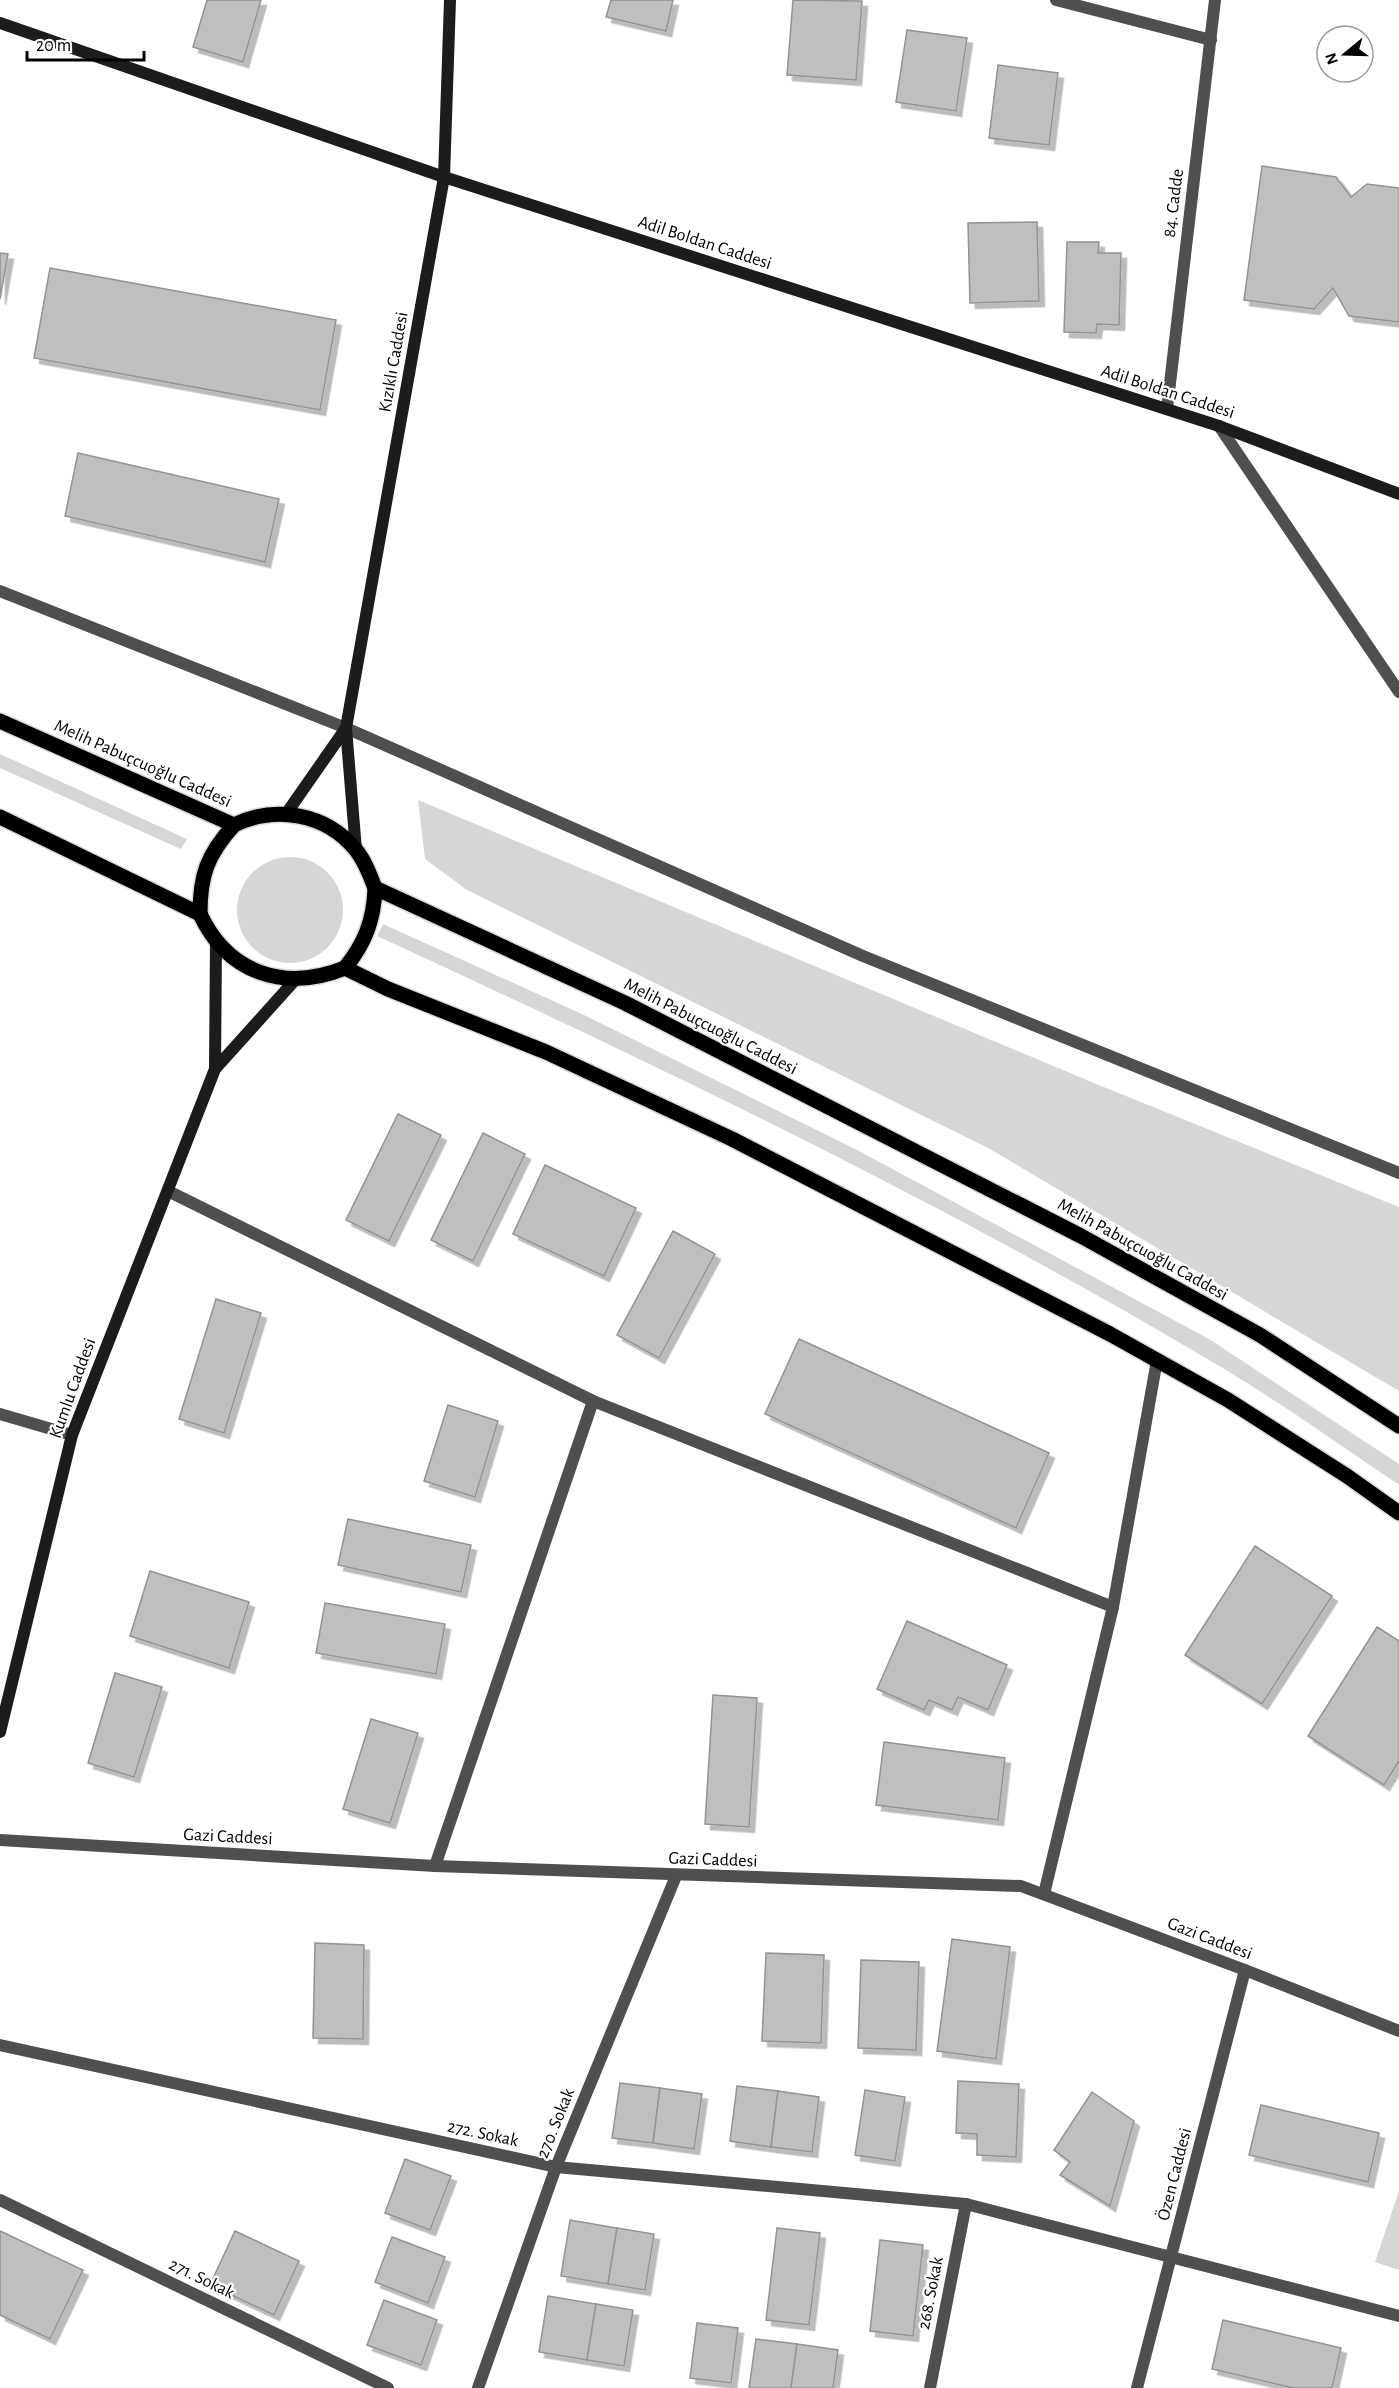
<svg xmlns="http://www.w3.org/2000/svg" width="1399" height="2388" font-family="'Alegreya Sans',sans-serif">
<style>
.green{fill:#d6d6d6}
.building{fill:#bfbfbf;stroke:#939393;stroke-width:1.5;filter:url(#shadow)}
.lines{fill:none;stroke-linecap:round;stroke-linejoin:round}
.primary-casing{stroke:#dbdbdb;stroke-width:18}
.lane{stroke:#4f4f4f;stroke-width:12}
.street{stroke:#4f4f4f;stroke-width:12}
.secondary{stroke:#1c1c1c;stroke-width:12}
.primary{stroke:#000;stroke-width:15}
.labels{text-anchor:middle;stroke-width:4.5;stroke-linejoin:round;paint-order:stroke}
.street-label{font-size:18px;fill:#000;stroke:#fff}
</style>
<defs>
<filter id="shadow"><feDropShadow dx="5.5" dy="5.5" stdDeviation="0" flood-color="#0004"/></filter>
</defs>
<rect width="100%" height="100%" fill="#fff"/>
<g class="green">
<path d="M0,754L187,839L181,849L0,768Z"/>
<path d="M418,800L1094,1083L1399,1207V1391L990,1149L467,890L425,859Z"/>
<circle cx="290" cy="910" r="53"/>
<path d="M383,924L582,1014L859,1151L1209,1339L1399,1464V1485C1336,1442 1274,1398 1209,1360C941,1201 659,1066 377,936Z"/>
<path d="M1399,2191V2270L1375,2262Z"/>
</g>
<g class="building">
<path d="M207,0H261L243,62L193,47Z"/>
<path d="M611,0H673L666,31L606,17Z"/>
<path d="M793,0L862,1L856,80L787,75Z"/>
<path d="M907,30L967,38L956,111L896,102Z"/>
<path d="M998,65L1058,73L1049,145L989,138Z"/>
<path d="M1262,166L1336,177L1351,197L1367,184L1399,188V322L1349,316L1333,288L1314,309L1244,300Z"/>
<path d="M1037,222L1039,301L970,303L968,223Z"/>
<path d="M1067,242H1099L1098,253H1121L1119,325L1097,324L1096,333L1064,332Z"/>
<path d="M0,253L8,254L0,299Z"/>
<path d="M50,268L336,320L320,410L34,358Z"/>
<path d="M78,453L279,499L265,562L65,516Z"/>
<path d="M398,1114L441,1135L389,1241L346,1220Z"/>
<path d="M483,1133L525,1154L473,1261L431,1240Z"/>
<path d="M545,1165L636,1208L604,1276L513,1234Z"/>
<path d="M673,1231L715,1254L659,1358L617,1335Z"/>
<path d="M216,1299L261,1313L224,1433L179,1419Z"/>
<path d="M799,1339L1049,1453L1016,1528L765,1414Z"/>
<path d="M448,1405L498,1421L475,1497L424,1481Z"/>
<path d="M348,1519L471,1545L461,1592L338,1565Z"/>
<path d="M1255,1546L1332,1596L1262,1704L1185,1655Z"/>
<path d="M150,1571L249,1602L229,1668L130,1636Z"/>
<path d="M325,1603L445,1624L436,1674L316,1653Z"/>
<path d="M907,1621L1007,1665L988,1710L958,1697L952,1710L929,1700L924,1710L877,1689Z"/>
<path d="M1377,1627L1399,1641V1761L1384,1785L1308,1736Z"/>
<path d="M115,1673L162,1687L134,1777L88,1763Z"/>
<path d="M713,1695L757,1698L749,1827L705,1824Z"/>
<path d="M371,1719L418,1733L390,1823L343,1809Z"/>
<path d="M884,1742L1005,1758L998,1820L876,1805Z"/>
<path d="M952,1939L1010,1947L996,2059L937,2051Z"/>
<path d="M315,1943L364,1945L363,2039L313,2038Z"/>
<path d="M766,1953L824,1955L821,2043L762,2041Z"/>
<path d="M861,1960L919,1962L916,2050L858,2048Z"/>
<path d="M958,2081L1019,2084L1016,2157L977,2155V2134L956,2133Z"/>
<path d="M620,2083L660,2088L653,2143L612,2138Z"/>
<path d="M737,2086L778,2091L771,2147L730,2141Z"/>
<path d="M660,2088L702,2094L694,2149L653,2143Z"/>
<path d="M865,2090L905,2097L895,2161L855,2155Z"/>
<path d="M778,2091L819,2097L812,2152L771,2147Z"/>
<path d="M1092,2092L1134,2121L1110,2206L1060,2175L1070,2162L1054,2150Z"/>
<path d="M1261,2105L1379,2133L1368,2182L1249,2155Z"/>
<path d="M405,2159L451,2176L430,2230L385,2213Z"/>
<path d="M570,2220L617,2228L608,2284L561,2276Z"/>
<path d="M617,2228L654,2234L645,2290L608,2284Z"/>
<path d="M777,2228L820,2233L809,2325L766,2320Z"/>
<path d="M0,2231L83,2270L50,2339L0,2315Z"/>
<path d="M235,2231L299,2261L274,2315L210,2285Z"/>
<path d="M392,2237L445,2257L428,2303L375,2282Z"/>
<path d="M880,2240L923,2245L913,2336L870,2331Z"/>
<path d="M548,2296L596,2304L587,2360L539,2352Z"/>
<path d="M384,2300L437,2320L421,2365L367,2345Z"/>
<path d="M596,2304L633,2310L624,2366L587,2360Z"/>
<path d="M1223,2320L1341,2348L1332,2388H1293L1212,2369Z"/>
<path d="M697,2323L738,2328L731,2383L690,2378Z"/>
<path d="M756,2339L797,2344L791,2388H749Z"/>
<path d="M797,2344L838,2350L833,2388H791Z"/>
</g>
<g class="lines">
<defs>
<g id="primary">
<path d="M0,721L234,825C275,805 326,813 356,850C365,861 370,875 375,888L625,1003L1081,1236L1260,1335L1399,1426"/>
<path d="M0,817L200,914C228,974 285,992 345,968L388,989L546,1052L732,1139L1110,1334L1228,1400L1347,1476L1399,1513"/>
<path d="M200,914C200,875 207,855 234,825"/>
<path d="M345,968C365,943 374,920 375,888"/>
</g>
</defs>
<use href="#primary" class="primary-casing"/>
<path class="lane" d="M0,591L346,728"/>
<g class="street">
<path d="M1056,0L1211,40"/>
<path d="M1167,409L1215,0"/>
<path d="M1219,426L1399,692"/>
<path d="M346,728L863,956L1399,1173"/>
<path d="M168,1191L593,1401L1113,1607"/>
<path d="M0,1414L72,1435"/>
<path d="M0,1840L435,1866L1021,1886L1245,1970L1399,2031"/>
<path d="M435,1866L593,1401"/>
<path d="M1044,1894L1113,1607L1157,1360"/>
<path d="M0,2045L556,2167L966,2204L1399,2316"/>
<path d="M0,2200L388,2388"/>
<path d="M478,2388L556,2167L676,1876"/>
<path d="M930,2388L966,2204"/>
<path d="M1137,2388L1245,1970"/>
</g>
<g class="secondary">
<path d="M0,23L444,177L1219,426L1399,494"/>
<path d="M286,814L346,728"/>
<path d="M356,850L346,728L444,177L450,0"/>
<path d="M215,1069L296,979"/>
<path d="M0,1732L72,1435L215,1069L216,942"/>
</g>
<use href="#primary" class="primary"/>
</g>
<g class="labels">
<g class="street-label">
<text transform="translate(1173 203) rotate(-83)" y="6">84. Cadde</text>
<text transform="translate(705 242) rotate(18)" y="6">Adil Boldan Caddesi</text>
<text transform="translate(393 362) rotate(-80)" y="6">Kızıklı Caddesi</text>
<text transform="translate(1168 391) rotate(18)" y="6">Adil Boldan Caddesi</text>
<text transform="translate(143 763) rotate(24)" y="6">Melih Pabuçcuoğlu Caddesi</text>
<text transform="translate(711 1026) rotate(27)" y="6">Melih Pabuçcuoğlu Caddesi</text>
<text transform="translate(1143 1249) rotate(29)" y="6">Melih Pabuçcuoğlu Caddesi</text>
<text transform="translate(72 1388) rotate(-70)" y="6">Kumlu Caddesi</text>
<text transform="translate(228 1836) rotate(3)" y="6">Gazi Caddesi</text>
<text transform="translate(713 1859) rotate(2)" y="6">Gazi Caddesi</text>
<text transform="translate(1210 1938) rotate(21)" y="6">Gazi Caddesi</text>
<text transform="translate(555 2123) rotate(-68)" y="6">270. Sokak</text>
<text transform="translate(483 2133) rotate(12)" y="6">272. Sokak</text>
<text transform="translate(1174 2174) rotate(-76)" y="6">Özen Caddesi</text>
<text transform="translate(202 2278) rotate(26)" y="6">271. Sokak</text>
<text transform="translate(930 2293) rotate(-79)" y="6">268. Sokak</text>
</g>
</g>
<g transform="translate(1345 54) rotate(251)"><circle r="28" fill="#ffffff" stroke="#999999" stroke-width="1.5"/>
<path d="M0-4.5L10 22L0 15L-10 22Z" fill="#000000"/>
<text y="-9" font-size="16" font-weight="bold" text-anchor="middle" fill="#000000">N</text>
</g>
<path d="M27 51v9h117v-9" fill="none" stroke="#000000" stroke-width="3"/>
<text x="36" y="51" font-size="18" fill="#000000" stroke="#ffffff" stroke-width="4.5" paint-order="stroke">20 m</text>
</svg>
